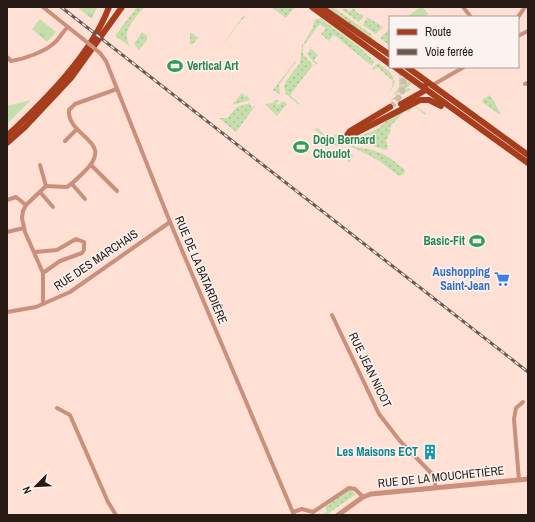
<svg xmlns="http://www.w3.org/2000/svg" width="535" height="522" font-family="'Archivo Narrow',sans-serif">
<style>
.grass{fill:url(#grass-dots)}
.park{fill:url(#park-tufts)}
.garden{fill:#c4dfac}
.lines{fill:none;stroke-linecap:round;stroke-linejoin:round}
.primary-tunnel{stroke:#d3b9ae;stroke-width:6;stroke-dasharray:6 3;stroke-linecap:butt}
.minor{stroke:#ca8f7d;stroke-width:4}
.tertiary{stroke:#ca8f7d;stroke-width:5}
.primary{stroke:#a63d1d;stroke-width:6}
.rail-casing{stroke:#6b5951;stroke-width:3}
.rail{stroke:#fbf3f0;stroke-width:1.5;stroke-dasharray:4.5;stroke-linecap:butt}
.minor-bridge{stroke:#ca8f7d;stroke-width:4}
.labels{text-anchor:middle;stroke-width:3;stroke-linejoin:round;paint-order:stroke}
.leisure-label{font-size:12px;font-weight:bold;fill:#27864d;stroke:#fbf3f0;text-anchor:start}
.street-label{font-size:12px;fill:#281b15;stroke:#fbf3f0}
.shop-label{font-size:12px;font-weight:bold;fill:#366cbe;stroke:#fbf3f0;text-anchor:end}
.culture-label{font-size:12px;font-weight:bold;fill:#0d838f;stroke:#fbf3f0;text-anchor:end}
</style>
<defs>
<pattern id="grass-dots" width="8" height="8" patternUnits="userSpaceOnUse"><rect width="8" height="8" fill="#c4dfac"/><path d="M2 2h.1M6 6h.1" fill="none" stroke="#a8bf93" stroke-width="1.8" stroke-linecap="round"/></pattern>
<pattern id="park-tufts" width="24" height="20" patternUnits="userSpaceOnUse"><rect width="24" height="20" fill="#c4dfac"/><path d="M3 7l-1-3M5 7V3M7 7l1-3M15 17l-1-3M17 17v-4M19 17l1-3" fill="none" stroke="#a8bf93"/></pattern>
</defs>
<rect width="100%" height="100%" fill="#fee1d4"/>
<g class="grass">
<path d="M137,7H144C135,19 119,32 131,47L115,36Z"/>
<path d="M271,7H295L286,18Z"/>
<path d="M327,7H333L371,34L373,40Z"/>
<path d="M344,8L350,12L353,8L359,14L364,15L359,22L342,10Z"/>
<path d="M244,15L247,19L244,17L219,49Z"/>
<path d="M367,17L383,27L376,34L363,25Z"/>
<path d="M315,19H321L358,46L374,61L372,66L334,35L329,41L321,34L326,28L320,24L303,46V54L313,65L290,95L300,104L299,105L286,94L284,87L286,81L300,63L302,46L313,27Z"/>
<path d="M390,29V46L380,38Z"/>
<path d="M142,32L147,36V40L139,50L134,44Z"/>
<path d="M190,32L198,38L192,45L190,44Z"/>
<path d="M312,46L311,49L318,55L314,60L318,63L316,65L307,54Z"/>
<path d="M296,60L295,63L279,85L280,95L273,90Z"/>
<path d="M378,63C386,69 396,74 394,86L386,95L392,87L393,81L377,67L374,70L372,68Z"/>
<path d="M402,77L412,84L393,96L399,87V78Z"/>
<path d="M409,87L410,90L391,101V100Z"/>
<path d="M242,93L246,97L247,95L250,100L232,105Z"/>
<path d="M490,95L501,114H499L482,102L483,99Z"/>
<path d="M275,100H279L276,104L278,105L283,101L287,104L277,116L265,104L273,103Z"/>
<path d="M250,103L251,107L255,106L236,132L219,118H227L237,107Z"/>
<path d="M414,106L426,113L425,115L414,106L409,112L406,109L389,128L391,130L386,140L388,148L386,150L354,140V137C362,135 372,132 377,129C389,121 398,106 414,106Z"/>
<path d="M318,128L325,136L327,147L331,151L352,154L353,157L349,163L345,155H336L324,146L323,136L314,129Z"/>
<circle cx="338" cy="140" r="6"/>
<path d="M350,145C359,149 367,148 375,151C387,154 396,163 405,170L404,174L399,176L378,160L350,146Z"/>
<path d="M348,490H351L356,494L326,515H322L327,511L325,507Z"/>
</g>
<g class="park">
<path d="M77,7H97L92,19Z"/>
<path d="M40,19L56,32L47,42L32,29Z"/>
</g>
<g class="garden">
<path d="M420,7H423L428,14L424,17H407Z"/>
<path d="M31,100L7,124V106Z"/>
</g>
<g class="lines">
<path class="primary-tunnel" d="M390,107C401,99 408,82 400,70"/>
<g class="minor">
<path d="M43,7L83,39"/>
<path d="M463,7L471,17"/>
<path d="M518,17L525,7"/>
<path d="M518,36L528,31"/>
<path d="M100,53L106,61L170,222L294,515"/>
<path d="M7,57L11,61C24,59 44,52 53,44C59,40 62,32 68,27"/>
<path d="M525,84L528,83"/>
<path d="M431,86L464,67"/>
<path d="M65,141L77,129"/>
<path d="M40,165L46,186"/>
<path d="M91,165L117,191"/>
<path d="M72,184L85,199"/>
<path d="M40,192L53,207"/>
<path d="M7,200L16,197L26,205"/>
<path d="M7,232L24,228"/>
<path d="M35,252L57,250L76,239L84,242V250L82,253L60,261L43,273"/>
<path d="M43,304V273L25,232L22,218L23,211L26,205L46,186L67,187C73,183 78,178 84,172C117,140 67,138 69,110L75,104L117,89"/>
<path d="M7,312L36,307L70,292L170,222"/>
<path d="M332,315L379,414L400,441L435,477V488"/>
<path d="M57,408L70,415L108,502L116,515"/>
<path d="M519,480L514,419L516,408L523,402"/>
<path d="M293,512L302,509L313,512L349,488L355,489L363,497"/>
</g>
<path class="tertiary" d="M338,515L363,497L371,494L528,479"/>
<g class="primary">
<path d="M312,7L390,64"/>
<path d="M321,7L390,55"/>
<path d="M395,67L528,163"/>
<path d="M407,67L528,155"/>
<path d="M401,104L424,91L425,86"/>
<path d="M347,135L350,131L390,107"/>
<path d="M7,136C44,101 91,55 109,7"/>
<path d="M348,137L420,100H429L441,106"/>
<path d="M7,143L25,127L71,78L122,7"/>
</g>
<defs>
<path id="rail" d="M61,7L528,372"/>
</defs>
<use href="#rail" class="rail-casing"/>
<use href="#rail" class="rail"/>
<path class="minor-bridge" d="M83,39L100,53"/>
</g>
<defs>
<symbol id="stadium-bare" viewBox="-9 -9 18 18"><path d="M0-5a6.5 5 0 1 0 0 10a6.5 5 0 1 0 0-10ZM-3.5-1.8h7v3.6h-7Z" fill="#2e9e5b" stroke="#fbf3f0" stroke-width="2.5" paint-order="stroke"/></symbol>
<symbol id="supermarket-bare" viewBox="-9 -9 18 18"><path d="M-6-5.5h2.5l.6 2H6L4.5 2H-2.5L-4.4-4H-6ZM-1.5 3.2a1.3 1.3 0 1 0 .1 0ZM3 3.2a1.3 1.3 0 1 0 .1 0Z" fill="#3f7fe0" stroke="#fbf3f0" stroke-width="2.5" paint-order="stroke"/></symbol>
<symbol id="building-bare" viewBox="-9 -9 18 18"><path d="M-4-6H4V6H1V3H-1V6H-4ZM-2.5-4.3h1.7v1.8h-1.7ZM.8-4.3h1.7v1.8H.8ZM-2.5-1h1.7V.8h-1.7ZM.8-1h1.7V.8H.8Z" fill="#0f9aa8" stroke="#fbf3f0" stroke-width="2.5" paint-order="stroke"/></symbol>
</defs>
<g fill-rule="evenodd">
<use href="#stadium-bare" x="164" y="55" width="22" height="22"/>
<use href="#stadium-bare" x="290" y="136" width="22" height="22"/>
<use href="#stadium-bare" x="466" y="230" width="22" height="22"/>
<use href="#supermarket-bare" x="491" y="268" width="22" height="22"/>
<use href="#building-bare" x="419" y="441" width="22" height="22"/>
</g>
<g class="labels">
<g class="leisure-label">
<text x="187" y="70">Vertical Art</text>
<text x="313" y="144">Dojo Bernard<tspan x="313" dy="14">Choulot</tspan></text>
<text x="465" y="245" text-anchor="end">Basic-Fit</text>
</g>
<g class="street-label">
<text transform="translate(96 260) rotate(-34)" y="4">RUE DES MARCHAIS</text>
<text transform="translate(201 270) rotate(67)" y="4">RUE DE LA BATARDIÈRE</text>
<text transform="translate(370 370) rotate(64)" y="4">RUE JEAN NICOT</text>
<text transform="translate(441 477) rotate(-6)" y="4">RUE DE LA MOUCHETIÈRE</text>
</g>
<g class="shop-label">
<text x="490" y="276">Aushopping<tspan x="490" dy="14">Saint-Jean</tspan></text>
</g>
<g class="culture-label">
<text x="418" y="456">Les Maisons ECT</text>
</g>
</g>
<rect width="535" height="522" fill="none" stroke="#281b15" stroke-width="16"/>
<rect x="389" y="16" width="130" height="52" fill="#fbf3f0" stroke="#a79d98"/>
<rect x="397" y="29" width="20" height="6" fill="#a63d1d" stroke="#a79d98"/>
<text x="425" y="36" font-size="12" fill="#281b15">Route</text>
<rect x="397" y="49" width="20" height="6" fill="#6b5951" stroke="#a79d98"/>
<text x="425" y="56" font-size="12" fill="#281b15">Voie ferrée</text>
<g transform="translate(36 486) rotate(246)" stroke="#fbf3f0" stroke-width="3" paint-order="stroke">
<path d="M0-3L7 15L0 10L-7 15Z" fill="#281b15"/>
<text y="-6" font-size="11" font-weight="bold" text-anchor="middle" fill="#281b15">N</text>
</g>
</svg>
